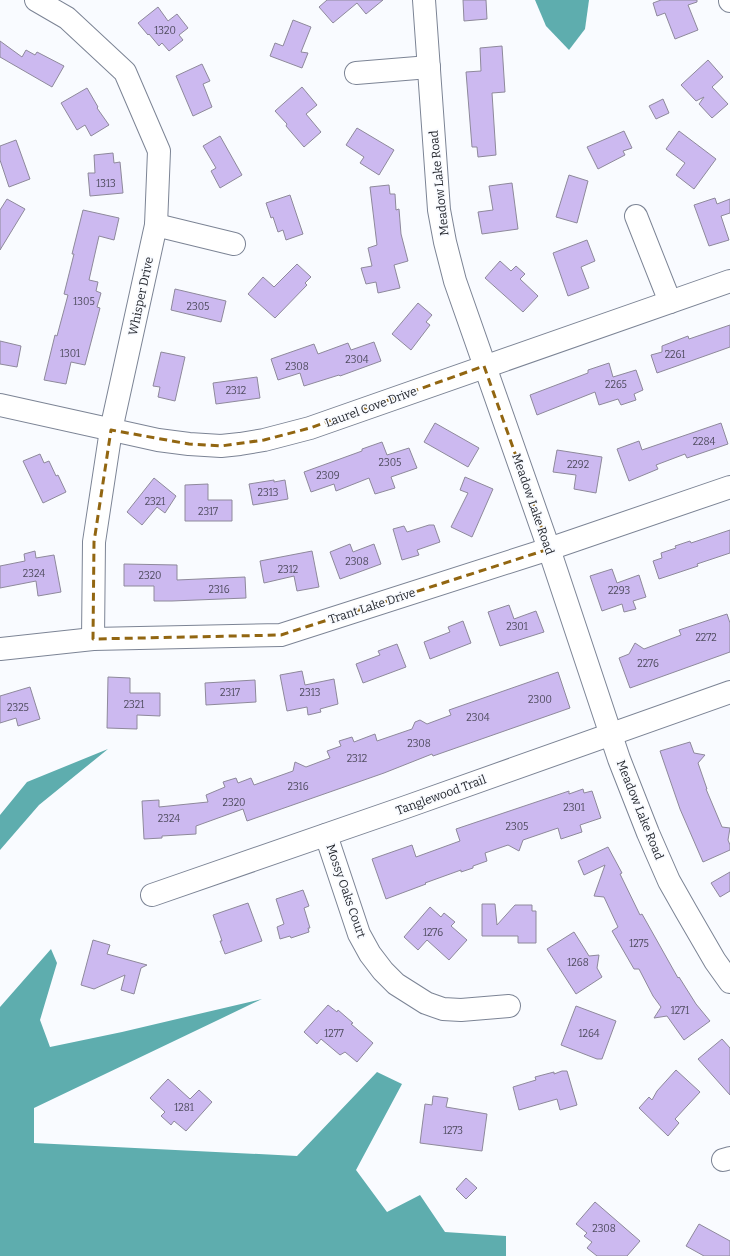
<svg xmlns="http://www.w3.org/2000/svg" width="730" height="1256" font-family="Bitter,serif">
<style>
.water{fill:#5eadae}
.building{fill:#ccb9f0;stroke:#8e899b}
.lines{fill:none;stroke-linecap:round;stroke-linejoin:round}
.minor-casing{stroke:#7c8495;stroke-width:24}
.minor{stroke:#fff;stroke-width:22}
.marked{fill:none;stroke:#926611;stroke-width:3;stroke-dasharray:8 5;stroke-linejoin:round}
.labels{text-anchor:middle;stroke-width:3.5;stroke-linejoin:round;paint-order:stroke}
.number-label{font-size:10px;fill:#4f4c5f}
.street-label{font-size:12px;fill:#25282f;stroke:#f9fbff}
</style>
<rect width="100%" height="100%" fill="#f9fbff"/>
<g class="water">
<path d="M535,0H589L585,29L569,50L546,26Z"/>
<path d="M108,749L39,805L0,850V815L27,782Z"/>
<path d="M51,949L57,963L40,1020L50,1047L122,1032L262,999L34,1108V1143L297,1156L377,1072L402,1084L356,1170L387,1212L420,1195L445,1232L506,1236V1256H0V1007Z"/>
</g>
<g class="building">
<path d="M327,0H383L366,14L357,3L333,23L319,7Z"/>
<path d="M463,0H486L487,19L464,21Z"/>
<path d="M661,0H697V2L688,5L698,30L675,39L665,13L657,16L653,3Z"/>
<path d="M158,7L168,21L177,14L188,28L179,35L183,40L169,51L162,43L159,46L149,34L148,35L138,23Z"/>
<path d="M293,20L311,27L301,52L308,53L302,68L270,56L275,43L283,46Z"/>
<path d="M0,41L22,57L26,50L35,55L37,52L64,66L52,87L0,57Z"/>
<path d="M502,46L505,92L492,93L496,155L478,157L477,147H472L466,72L481,71L480,48Z"/>
<path d="M708,60L723,77L712,87L728,104L712,118L699,104L704,97L696,101L681,85Z"/>
<path d="M202,64L210,81L203,84L212,107L193,116L176,76Z"/>
<path d="M302,87L317,105L306,114L321,132L304,147L286,126L287,124L275,111Z"/>
<path d="M87,88L98,107L97,108L109,125L91,136L85,125L77,130L61,103Z"/>
<path d="M663,99L669,113L656,119L649,106Z"/>
<path d="M357,128L394,150L379,175L360,163L364,157L346,145Z"/>
<path d="M624,131L632,148L623,151L625,155L598,169L587,147Z"/>
<path d="M679,131L716,159L694,189L676,175L685,163L666,149Z"/>
<path d="M220,136L242,175L220,188L211,171L216,168L203,146Z"/>
<path d="M16,140L30,179L9,187L0,160V146Z"/>
<path d="M113,153L114,163L120,162L123,193L90,196L88,173H95L94,155Z"/>
<path d="M569,175L588,181L577,223L556,217Z"/>
<path d="M512,183L518,229L482,234L478,212L493,210L489,186Z"/>
<path d="M389,185L390,194H395L396,210L399,209L401,234L408,261L394,265L400,288L378,293L376,282L366,284L361,268L372,266L368,248L377,245L370,187Z"/>
<path d="M290,195L303,234L286,240L283,230L278,232L273,217L271,218L266,203Z"/>
<path d="M715,198L717,204L730,199V213L721,216L729,240L709,246L694,205Z"/>
<path d="M7,199L25,209L0,250V210Z"/>
<path d="M83,210L119,218L114,240L99,236L89,280L98,282L96,291L101,293L97,307L100,308L85,365L71,362L66,384L44,380L55,335L57,336L68,295L64,294L74,254H72Z"/>
<path d="M587,240L595,261L581,267L589,288L568,296L553,253Z"/>
<path d="M500,261L511,271L516,266L525,274L520,279L538,296L523,312L485,278Z"/>
<path d="M297,264L311,277L305,283L307,285L275,318L248,294L263,277L274,287Z"/>
<path d="M175,289L226,301L221,322L171,310Z"/>
<path d="M418,303L432,315L426,322L430,325L411,350L392,334Z"/>
<path d="M730,325V347L657,373L651,355L662,352V346L688,336L689,339Z"/>
<path d="M0,341L21,346L17,367L0,364Z"/>
<path d="M374,342L381,361L340,376L339,375L304,386L300,373L278,380L271,359L314,344L318,354L348,343L351,350Z"/>
<path d="M161,352L185,357L175,401L158,397L160,387L153,386Z"/>
<path d="M609,363L613,377L636,370L643,390L634,394L636,400L621,405L618,399L599,405L595,392L537,415L530,395L588,373V370Z"/>
<path d="M257,377L260,398L216,404L213,383Z"/>
<path d="M435,423L479,448L468,467L424,442Z"/>
<path d="M721,423L728,444L687,458L685,454L656,465L658,469L629,481L617,449L639,441L642,450Z"/>
<path d="M382,442L387,455L409,448L417,468L391,477L395,488L375,494L369,478L336,491L334,484L311,492L304,472L362,451V449Z"/>
<path d="M557,450L602,457L596,493L574,489L576,475L553,472Z"/>
<path d="M40,454L44,463L49,461L56,476L58,475L66,492L43,503L23,461Z"/>
<path d="M465,477L493,489L472,537L451,527L468,493L460,490Z"/>
<path d="M154,478L176,496L165,513L157,507L142,525L127,512Z"/>
<path d="M274,480V482L285,480L288,499L253,505L249,484Z"/>
<path d="M208,484V500H232V521H185V485Z"/>
<path d="M429,525H434L440,542L417,550L419,555L402,560L393,529L404,526L407,532Z"/>
<path d="M730,530V553L697,564L698,566L659,579L653,561L662,558L661,553L676,548L675,546L690,541L691,543Z"/>
<path d="M350,544L353,552L374,544L381,564L340,579L330,552Z"/>
<path d="M35,551L36,558L54,555L61,592L38,596L36,581L0,588V566L25,561L24,554Z"/>
<path d="M312,551L319,587L297,591L294,576L264,583L260,561Z"/>
<path d="M124,564L177,565V580L245,577L246,598L172,601H154V586H124Z"/>
<path d="M612,569L617,583L639,575L646,597L633,601L636,609L624,612L622,604L602,611L590,576Z"/>
<path d="M509,605L514,619L536,611L544,632L500,646L488,612Z"/>
<path d="M727,614L730,623V652L630,688L619,658L629,654L635,643L644,649L681,635L679,630Z"/>
<path d="M463,621L471,643L430,659L424,642L450,632L448,627Z"/>
<path d="M397,644L406,667L363,683L356,664L380,655L378,651Z"/>
<path d="M302,671L305,685L334,679L338,704L320,709L321,712L308,715L307,707L287,711L280,675Z"/>
<path d="M558,672L570,708L433,756L432,754L384,773L247,821L243,809L196,826V834L162,836V838L144,839L142,801L159,800V807L208,802L206,795L225,787L223,782L236,778L238,783L251,778L254,785L293,771L295,762L306,767L330,758L327,751L341,746L339,741L352,737L354,742L375,734L377,741L412,729L415,722L420,720L427,724L451,715L449,710Z"/>
<path d="M108,677L130,678V693H160V716L137,715V729L107,728Z"/>
<path d="M255,680L256,702L206,705L205,683Z"/>
<path d="M30,687L40,719L18,726L16,718L0,723V696Z"/>
<path d="M690,742L694,753L705,755L698,763L707,789H706L722,827L730,828L728,840L730,845V850L703,862L680,809L660,751Z"/>
<path d="M583,789L584,793L592,791L601,818L580,825L582,832L561,839L558,828L523,840L519,851L508,845L485,853L487,861L473,866V868L461,872V870L425,883L426,884L386,899L372,859L412,845L416,857L460,841L456,829L569,791V794Z"/>
<path d="M608,847L622,873L620,874L640,915L642,914L678,978L679,977L696,1004L710,1021L684,1040L667,1016L654,1018L661,1007L653,996L639,969H634L612,931L618,927L604,897L594,896L605,865L584,875L578,861Z"/>
<path d="M730,872V891L720,897L711,883Z"/>
<path d="M303,890L309,906L304,908L310,928H308L309,932L291,938L290,936L280,939L277,927L284,924L276,899Z"/>
<path d="M248,903L262,941L225,954L220,941H222L213,915Z"/>
<path d="M482,904H495L497,925L515,905H532V911H536V943H518V936H482Z"/>
<path d="M430,907L441,917L444,913L455,922L451,926L467,940L449,960L427,940L418,950L404,937Z"/>
<path d="M574,932L589,956L599,955L597,968L602,977L576,994L547,949Z"/>
<path d="M93,940L110,945L107,954L147,965L141,968L134,994L121,990L125,975L94,989L81,985Z"/>
<path d="M328,1005L337,1012L338,1010L353,1023L351,1024L373,1043L357,1062L345,1052L340,1055L321,1039L317,1044L304,1032Z"/>
<path d="M576,1006L616,1021L602,1059H597L561,1045Z"/>
<path d="M722,1039L730,1048V1095L698,1059Z"/>
<path d="M676,1070L700,1092L675,1119L679,1123L668,1136L639,1108L649,1097L652,1100L657,1091Z"/>
<path d="M562,1071H567L577,1105L560,1110L557,1099L519,1110L513,1087L536,1080L535,1077L554,1072V1074Z"/>
<path d="M168,1079L190,1099L199,1090L212,1102L186,1131L174,1121L171,1125L161,1116L165,1112L150,1098Z"/>
<path d="M433,1096L448,1098L446,1107L487,1114L482,1151L420,1143L425,1104L432,1105Z"/>
<path d="M466,1178L477,1188L466,1199L456,1189Z"/>
<path d="M595,1202L640,1241L627,1256H597L587,1248L592,1242L584,1236L587,1233L576,1224Z"/>
<path d="M699,1224L730,1241V1256H704L686,1246Z"/>
</g>
<g class="lines">
<defs>
<g id="minor">
<path d="M36,0L67,18L125,72L159,151L156,225L111,430L94,542L93,639"/>
<path d="M424,0L439,210L445,242L455,281L549,549L619,759L648,833L669,881L686,911L715,961L730,982"/>
<path d="M730,0V1"/>
<path d="M356,73L429,67"/>
<path d="M636,216L670,302"/>
<path d="M156,225L234,244"/>
<path d="M0,405L158,440L189,444L221,446L240,444L264,440L310,428L730,281"/>
<path d="M0,649L93,639L281,635L549,549L730,487"/>
<path d="M326,835L359,934L370,954L383,971L396,984L426,1003L443,1009L461,1010L509,1006"/>
<path d="M152,895L406,807L730,692"/>
<path d="M723,1160L730,1158"/>
</g>
</defs>
<use href="#minor" class="minor-casing"/>
<use href="#minor" class="minor"/>
</g>
<path class="marked" d="M484,366L549,549L281,635L93,639L94,542L111,430L189,444L221,446L264,440L310,428Z"/>
<g class="labels">
<g class="number-label">
<text x="165" y="34">1320</text>
<text x="106" y="187">1313</text>
<text x="84" y="305">1305</text>
<text x="198" y="310">2305</text>
<text x="70" y="357">1301</text>
<text x="675" y="358">2261</text>
<text x="357" y="363">2304</text>
<text x="297" y="370">2308</text>
<text x="616" y="388">2265</text>
<text x="236" y="394">2312</text>
<text x="704" y="445">2284</text>
<text x="390" y="466">2305</text>
<text x="578" y="468">2292</text>
<text x="328" y="479">2309</text>
<text x="268" y="496">2313</text>
<text x="155" y="505">2321</text>
<text x="208" y="515">2317</text>
<text x="357" y="565">2308</text>
<text x="288" y="573">2312</text>
<text x="34" y="577">2324</text>
<text x="150" y="579">2320</text>
<text x="219" y="593">2316</text>
<text x="619" y="594">2293</text>
<text x="517" y="630">2301</text>
<text x="706" y="641">2272</text>
<text x="648" y="667">2276</text>
<text x="230" y="696">2317</text>
<text x="310" y="696">2313</text>
<text x="540" y="703">2300</text>
<text x="134" y="708">2321</text>
<text x="18" y="711">2325</text>
<text x="478" y="721">2304</text>
<text x="419" y="747">2308</text>
<text x="357" y="762">2312</text>
<text x="298" y="790">2316</text>
<text x="234" y="806">2320</text>
<text x="574" y="811">2301</text>
<text x="169" y="822">2324</text>
<text x="517" y="830">2305</text>
<text x="433" y="936">1276</text>
<text x="639" y="947">1275</text>
<text x="578" y="966">1268</text>
<text x="680" y="1014">1271</text>
<text x="334" y="1037">1277</text>
<text x="589" y="1037">1264</text>
<text x="184" y="1111">1281</text>
<text x="453" y="1134">1273</text>
<text x="604" y="1232">2308</text>
</g>
<g class="street-label">
<text transform="translate(439 183) rotate(-96)" y="4">Meadow Lake Road</text>
<text transform="translate(141 296) rotate(-78)" y="4">Whisper Drive</text>
<text transform="translate(371 407) rotate(-20)" y="4">Laurel Cove Drive</text>
<text transform="translate(533 504) rotate(71)" y="4">Meadow Lake Road</text>
<text transform="translate(372 606) rotate(-18)" y="4">Trant Lake Drive</text>
<text transform="translate(441 795) rotate(-20)" y="4">Tanglewood Trail</text>
<text transform="translate(640 810) rotate(68)" y="4">Meadow Lake Road</text>
<text transform="translate(346 891) rotate(71)" y="4">Mossy Oaks Court</text>
</g>
</g>
</svg>
